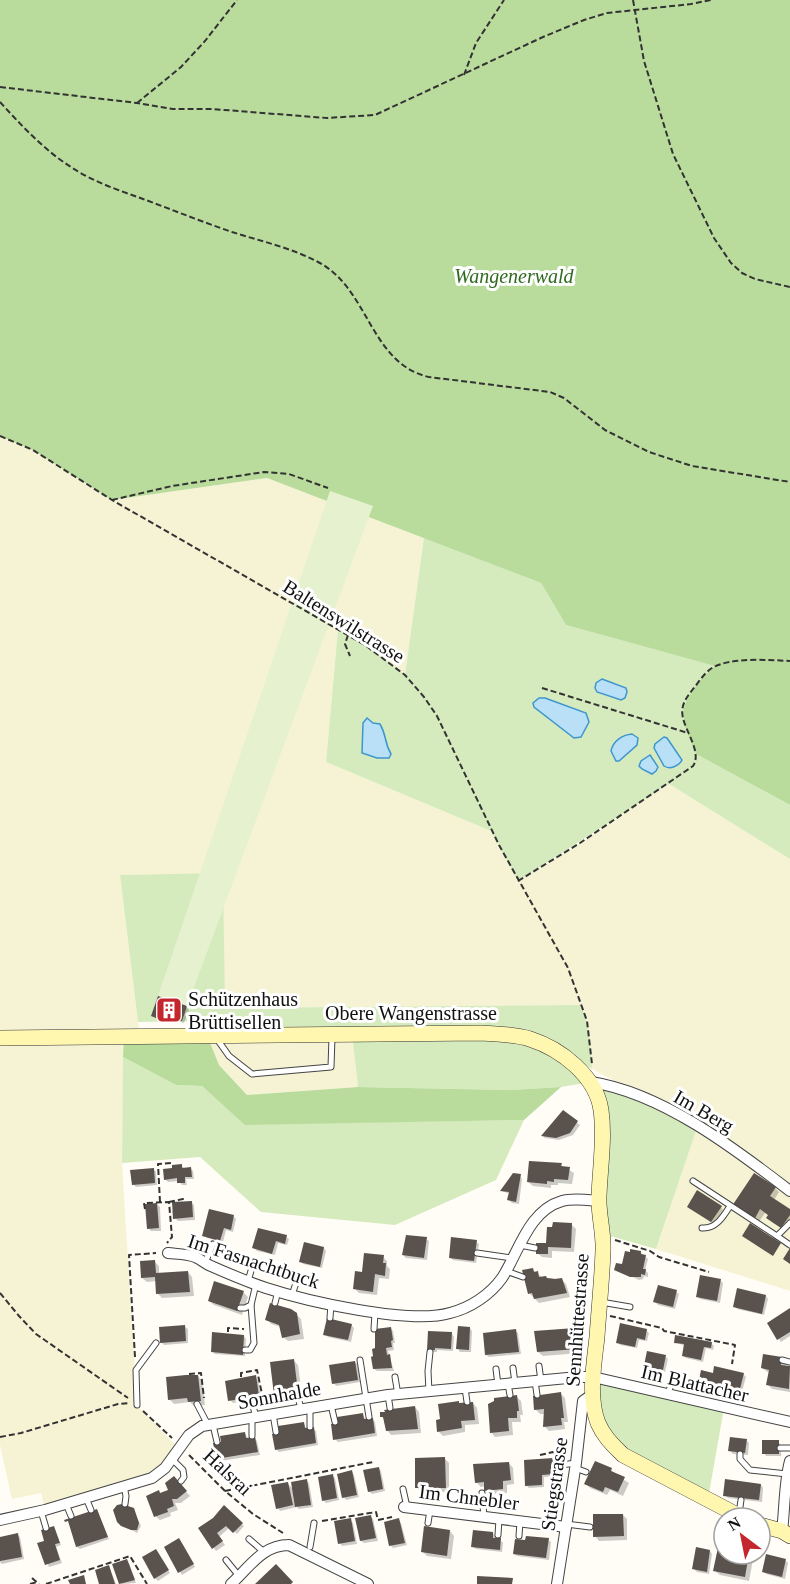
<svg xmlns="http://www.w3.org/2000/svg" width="790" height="1584" font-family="'Times New Roman',serif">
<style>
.farmland{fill:#f6f3d4}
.green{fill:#d5ebbd}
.forest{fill:#b9dc9c}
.pitch{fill:#e6f2cf}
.water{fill:#b9e0f7;stroke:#3f96cf;stroke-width:1.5}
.shadow{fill:#0003}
.building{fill:#5a524d}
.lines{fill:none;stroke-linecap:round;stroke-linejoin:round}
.lane-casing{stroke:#444;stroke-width:7}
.street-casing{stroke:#444;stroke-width:12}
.secondary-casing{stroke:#333;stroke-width:16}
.path{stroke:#333;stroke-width:2;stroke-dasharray:6 3;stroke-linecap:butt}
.lane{stroke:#fff;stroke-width:5}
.street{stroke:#fff;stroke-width:10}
.secondary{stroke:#fff6b0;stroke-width:15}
.labels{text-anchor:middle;stroke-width:6;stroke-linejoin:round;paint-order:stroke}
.park-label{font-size:20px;font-style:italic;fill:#2f6b1f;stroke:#fff}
.street-label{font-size:20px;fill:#111;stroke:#fff}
.poi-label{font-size:20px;fill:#111;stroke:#fff;text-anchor:start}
</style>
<rect width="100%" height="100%" fill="#fffdf5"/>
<g class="farmland">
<path d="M0,436L33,450L112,500L267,478L424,537L405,675L377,653L338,629L326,762L491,831L518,881L580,843L669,784L790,859V1291L656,1249L698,1125L592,1069L589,1033L582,1005L224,1008L223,874L120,875L139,1030L0,1033Z"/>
<path d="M352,1034L358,1087L247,1095L219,1065L207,1035Z"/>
<path d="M124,1037L122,1163L137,1405L175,1445L163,1465L148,1474L44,1505L41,1493L12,1499L0,1445V1038Z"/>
</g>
<g class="green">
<path d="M424,537L541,583L566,625L716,666C707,671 701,679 695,687C674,715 685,724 696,754L790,805V859L669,784L518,881L491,831L326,762L338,629L377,653L405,675Z"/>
<path d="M223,873L225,1008L582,1005L589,1033L592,1069L535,1035L215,1030L214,1021L138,1022L120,875Z"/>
<path d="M352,1034L509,1035L604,1084L698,1125L656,1249L603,1234L602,1134L591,1082L561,1087L511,1090L358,1087Z"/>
<path d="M123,1057L176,1085L202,1086L245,1124L524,1120L496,1180L395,1225L261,1212L200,1157L122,1163Z"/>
<path d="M593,1377L724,1408L708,1499L607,1440Z"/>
</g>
<g class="forest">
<path d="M0,0H790V805L696,754C685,725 674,715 695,687C701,679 707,672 715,666L566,625L541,583L267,478L112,500L33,450L0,436Z"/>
<path d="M207,1035L219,1065L247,1095L358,1087L511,1090L561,1087L524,1120L245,1125L202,1086L176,1085L123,1057L124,1037Z"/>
</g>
<path class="pitch" d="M330,491L373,506L187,1006L158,996Z"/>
<g class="water">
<path d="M602,679L626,688L627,692L625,698L621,700L597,692L595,688L596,683Z"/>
<path d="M545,698L586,713L589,722L581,737L574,738L534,707L533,703L539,698Z"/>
<path d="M367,718L373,723L380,724C387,736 384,742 391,754L389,758H377L362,753L363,723Z"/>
<path d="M632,734L638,738L637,745L619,761H616L611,751C613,741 622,735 632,734Z"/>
<path d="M664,737L667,738L682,760C679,766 670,770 664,766L654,748L655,744Z"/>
<path d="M650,755L658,767L656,771L652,774L642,769L639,766L641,761Z"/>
</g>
<g class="shadow">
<path d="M186,1007L189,1010L184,1023L166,1017L164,1021L153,1016Z"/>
<path d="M563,1112L580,1125L573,1135L559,1140L545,1138L543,1136Z"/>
<path d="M181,1165L185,1169H191L193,1171L194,1179H186L187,1185H182L179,1181L168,1182L165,1179Z"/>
<path d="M561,1165L574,1173L572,1184L558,1183V1185H551V1188L533,1186L528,1182Z"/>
<path d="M154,1170L156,1172L157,1185L136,1187L133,1184Z"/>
<path d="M520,1176L522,1179L519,1204L512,1203L509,1200L510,1194L502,1191Z"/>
<path d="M775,1188L779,1192L774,1200L790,1211V1225L786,1231L772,1222L768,1218L770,1216L765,1213L758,1223L738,1210Z"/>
<path d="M191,1203L194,1205L195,1220L178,1221L175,1218Z"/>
<path d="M157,1204L160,1207L161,1231H151L149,1229Z"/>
<path d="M721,1207L723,1210L714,1224L691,1209Z"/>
<path d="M210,1211L234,1217L236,1219L233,1232L226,1230L223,1242L207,1238L204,1235Z"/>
<path d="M571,1224L576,1229L574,1252L552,1251V1258L542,1257L537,1253Z"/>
<path d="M286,1237L289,1239L287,1245L278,1243L275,1255L257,1251L254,1248Z"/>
<path d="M426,1239L429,1241L427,1260L406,1258L403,1255Z"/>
<path d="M476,1242L479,1244L476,1263L453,1260L450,1257Z"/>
<path d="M324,1248L326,1251L322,1268L303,1264L301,1261Z"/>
<path d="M641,1253L648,1259L645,1270L648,1273V1277L644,1276L643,1279L639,1280L616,1269Z"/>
<path d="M383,1257L387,1261V1266L390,1269L389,1279L379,1278L377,1295L359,1293L355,1289L363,1274Z"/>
<path d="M155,1262L159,1266V1274L188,1272L192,1277L194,1296L162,1298L158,1294L157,1281L147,1282L142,1278Z"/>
<path d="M532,1269L543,1278L561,1279L566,1284L570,1297L539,1303L529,1293Z"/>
<path d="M701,1277L721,1281L723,1283L720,1303L700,1299L697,1296Z"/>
<path d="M215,1283L244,1293L248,1297L242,1315L214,1305L209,1301Z"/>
<path d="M676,1292L679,1294L675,1309L658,1305L655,1302Z"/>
<path d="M766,1296L768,1299L764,1315L737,1309L735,1306Z"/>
<path d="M790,1310V1336L781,1342L769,1324Z"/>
<path d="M296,1314L301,1319L304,1339L288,1341L283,1337L281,1327L271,1324L267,1319Z"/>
<path d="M351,1325L354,1328L351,1342L328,1337L325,1334Z"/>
<path d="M185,1327L188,1329V1343L164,1345L161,1342Z"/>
<path d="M390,1328L393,1331L395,1343H393L394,1350L388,1351L394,1371H377L374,1369Z"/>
<path d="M470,1328L472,1331L471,1352H460L458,1349Z"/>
<path d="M574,1329L579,1334L580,1353L543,1356L538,1352Z"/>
<path d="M646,1330L649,1333L647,1341L639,1340L637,1348L620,1345L618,1342Z"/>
<path d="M516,1331L518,1333L521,1354L489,1357L486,1355Z"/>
<path d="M452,1334L454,1337L453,1351L437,1350V1352H431L428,1349Z"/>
<path d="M244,1336L246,1339L245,1356L215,1354L212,1351Z"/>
<path d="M675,1342L711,1343L714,1346L713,1350L706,1348L703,1362L686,1358L683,1356L685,1346Z"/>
<path d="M665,1356L668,1359L665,1372L661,1371L660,1375L647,1373L644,1370Z"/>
<path d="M765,1356L786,1363L785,1367L790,1368V1392L772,1389L767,1384L769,1373L762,1368Z"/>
<path d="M293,1360L298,1365L302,1396L280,1399L276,1395Z"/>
<path d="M355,1362L358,1365L360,1382L336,1386L334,1383Z"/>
<path d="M743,1374L746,1377L742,1391L703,1382L701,1380L714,1375Z"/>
<path d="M198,1376L202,1381L205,1405L194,1406L190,1402L174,1404L170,1400Z"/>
<path d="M255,1377L258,1380L261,1398L233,1403L230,1400Z"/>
<path d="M561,1394L565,1398L568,1422H564L565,1429L549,1431L545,1427V1414H540L536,1410Z"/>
<path d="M517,1397L521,1401L523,1415H520L521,1422H512L513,1435L495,1437L491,1432Z"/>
<path d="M473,1403L477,1408L479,1424L465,1425V1432L443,1436L439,1432L438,1421Z"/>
<path d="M415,1407L419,1412L421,1433L391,1435L387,1430L385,1420L382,1417Z"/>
<path d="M362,1414L366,1420L372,1419L375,1422L377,1436L338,1442L335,1439Z"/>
<path d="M304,1424L307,1430L313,1429L316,1431L318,1445L279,1452L276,1449Z"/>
<path d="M245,1433L248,1439L255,1438L257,1441L260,1455L220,1461L217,1458Z"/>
<path d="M746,1440L749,1443L748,1455L733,1454L730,1451Z"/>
<path d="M778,1442L781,1445V1456H766L764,1453Z"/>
<path d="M445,1459L449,1463V1492H421L417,1487Z"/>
<path d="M552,1460L555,1462L556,1476L544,1477V1487L529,1488L526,1485Z"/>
<path d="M509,1463L513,1468L514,1484L507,1485V1493L490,1494L486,1490V1486L481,1487L476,1482Z"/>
<path d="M378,1468L381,1471L385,1491L372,1494L369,1491Z"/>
<path d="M611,1470L616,1475L629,1483L623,1496L610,1490L607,1495L590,1488L586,1484Z"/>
<path d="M352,1472L354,1475L359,1497L346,1500L344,1497Z"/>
<path d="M332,1476L335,1478L339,1500L326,1503L323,1500Z"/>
<path d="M306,1481L309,1483L313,1507L299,1509L297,1507L280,1511L278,1508L288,1484L293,1489Z"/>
<path d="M178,1483L190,1496L181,1503H175L178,1510L170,1513L171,1516L160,1520L155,1516L161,1494L170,1491Z"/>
<path d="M761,1485L763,1488L762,1502L728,1498L725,1495Z"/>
<path d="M224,1507L244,1526L237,1534L230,1527L219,1537L225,1545L216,1551L200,1529L214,1519Z"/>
<path d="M133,1509L141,1526L137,1533L122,1525Z"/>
<path d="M97,1511L109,1539L80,1549L77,1547Z"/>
<path d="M623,1515L627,1519V1540L599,1541L595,1536Z"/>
<path d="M370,1516L373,1519L378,1541L364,1543L361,1541Z"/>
<path d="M350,1520L353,1523L357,1544L342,1546L340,1543Z"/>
<path d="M399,1520L401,1523L407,1545L393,1548L391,1546L385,1523Z"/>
<path d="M54,1528L61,1545L56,1547L62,1563L49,1567L39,1544L46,1542Z"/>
<path d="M450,1531L454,1536L451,1559L427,1556L422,1551Z"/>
<path d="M493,1533L495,1536V1539L500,1540L503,1543L502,1552L476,1549L473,1547Z"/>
<path d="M17,1535L20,1537L24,1559L2,1564L0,1562V1538Z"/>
<path d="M548,1540L551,1542L549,1560L517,1556L514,1554Z"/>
<path d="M182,1543L195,1567L182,1575L180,1572Z"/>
<path d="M156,1551L170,1573L158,1581L155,1578Z"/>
<path d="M710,1551L712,1554L709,1574L697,1572L694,1569Z"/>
<path d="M724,1554H754L749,1581L720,1575L715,1571Z"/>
<path d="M767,1556L786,1561L788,1563L785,1579L766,1574L763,1571Z"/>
<path d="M127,1561L129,1563L136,1583L121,1584L114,1565Z"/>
<path d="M109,1567L116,1584H101Z"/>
</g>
<g class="building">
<path d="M158,996L187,1006L182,1021L163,1015L161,1020L151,1016Z"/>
<path d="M563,1110L578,1121L570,1133L556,1138L541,1136Z"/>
<path d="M529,1161L562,1163L561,1166L570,1167L568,1180L554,1179V1182L547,1181V1184L527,1182Z"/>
<path d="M182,1164V1168L191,1167L192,1177H185V1183H177V1178L164,1180L163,1169L172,1168V1165Z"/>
<path d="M154,1168L155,1183L132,1185L130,1170Z"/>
<path d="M513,1173L521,1174L516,1202L507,1200L509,1192L500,1191Z"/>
<path d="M754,1173L776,1187L770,1196L790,1209V1215L781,1228L766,1218L768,1215L760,1209L754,1220L732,1206Z"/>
<path d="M697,1190L722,1206L711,1222L687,1207Z"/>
<path d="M192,1201L193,1217L173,1219L172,1202Z"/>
<path d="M157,1203L159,1228L147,1229L145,1204Z"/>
<path d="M209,1209L234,1215L231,1230L224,1228L220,1241L202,1236Z"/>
<path d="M553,1222L572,1223L571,1248L548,1247V1254H536V1243H546L547,1227H552Z"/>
<path d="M750,1223L781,1243L773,1256L742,1236Z"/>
<path d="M258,1228L287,1235L285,1244L276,1241L272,1254L252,1248Z"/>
<path d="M406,1235L427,1237L424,1258L402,1255Z"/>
<path d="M451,1237L477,1240L474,1261L449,1258Z"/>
<path d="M304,1242L324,1247L320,1267L299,1262Z"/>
<path d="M790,1248V1264L783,1259Z"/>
<path d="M630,1249L641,1251V1254L646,1255L643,1269H646L645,1275L641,1274V1277H630L614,1270L616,1263L622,1264L625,1251L630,1252Z"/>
<path d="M364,1253L384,1255L383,1263H386L385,1276L375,1274L373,1292L353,1289L355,1271L362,1272Z"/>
<path d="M155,1260L156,1273L188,1271L190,1292L156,1294L155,1277L141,1278L140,1261Z"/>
<path d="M533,1268L534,1272L538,1271L539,1277L546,1276L547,1278L555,1279L562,1278L567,1293L534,1299L532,1293L528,1294L522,1270Z"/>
<path d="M700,1275L721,1279L717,1301L696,1297Z"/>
<path d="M214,1281L244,1291L237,1311L208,1301Z"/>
<path d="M658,1285L677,1290L673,1307L653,1302Z"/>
<path d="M737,1288L766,1295L762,1314L733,1307Z"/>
<path d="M270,1303L291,1309L297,1313L300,1334L282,1338L279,1325L265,1320Z"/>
<path d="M790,1308V1332L777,1340L767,1323Z"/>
<path d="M327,1318L352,1324L348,1340L323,1335Z"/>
<path d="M620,1323L647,1329L645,1340L637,1338L635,1347L616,1343Z"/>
<path d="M185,1325L186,1341L160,1343L159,1327Z"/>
<path d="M458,1326L470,1327L469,1350L456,1349Z"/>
<path d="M391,1327L393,1340L391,1341L392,1347L386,1348L387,1355L390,1354L392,1368L373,1369L371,1357L373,1356L372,1349L375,1348V1329Z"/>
<path d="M575,1328L577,1349L537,1352L534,1331Z"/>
<path d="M516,1329L519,1352L485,1355L483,1333Z"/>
<path d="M428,1331L452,1332L451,1349L435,1348V1350H427Z"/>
<path d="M212,1332L244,1335L243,1355L211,1352Z"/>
<path d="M675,1335L712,1342L711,1348L704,1347L701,1360L682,1356L684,1344L674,1343Z"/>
<path d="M647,1351L666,1355L663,1370L658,1369L657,1373L643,1370Z"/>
<path d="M763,1354L782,1357L781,1365L790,1366L789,1389L766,1385L769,1370L761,1368Z"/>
<path d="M294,1359L298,1392L274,1395L270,1362Z"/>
<path d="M355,1361L358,1380L332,1384L329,1365Z"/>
<path d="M714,1366L744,1373L740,1389L699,1380L701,1370L713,1373Z"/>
<path d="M186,1375H198L201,1401L188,1402L187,1398L168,1400L166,1377Z"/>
<path d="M256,1375L259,1396L228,1401L225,1381Z"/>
<path d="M561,1392L564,1418H561L562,1425L543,1427L544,1409L534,1410L533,1396Z"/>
<path d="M517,1395L519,1411H517V1418H508L509,1431L490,1433L488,1404L494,1401V1398Z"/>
<path d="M459,1401V1403L473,1402L475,1420L461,1421L462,1428L437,1432L436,1420L440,1419L438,1404Z"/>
<path d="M415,1406L418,1429L386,1431L383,1417H380V1412H385L384,1410Z"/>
<path d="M363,1413L364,1419L373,1418L375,1433L333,1440L331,1424L338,1423L337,1417Z"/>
<path d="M304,1422L305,1428L314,1427L316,1443L275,1450L272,1434L279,1433L278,1426Z"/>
<path d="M245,1432L246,1438L255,1437L258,1452L216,1459L213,1443L221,1442L220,1436Z"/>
<path d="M730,1437L747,1439L745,1453L728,1451Z"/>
<rect x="762" y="1440" width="17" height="14"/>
<path d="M445,1457L446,1488H415V1458Z"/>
<path d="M553,1458L554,1474L542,1475V1485L525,1486L524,1460Z"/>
<path d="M595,1461L612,1468L611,1471L625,1477L618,1492L605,1487L603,1492L584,1484Z"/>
<path d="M509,1462L511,1480L503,1481V1489L484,1491V1482L475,1483L473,1464Z"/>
<path d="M379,1467L383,1489L368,1492L363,1470Z"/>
<path d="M352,1470L357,1495L342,1498L337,1474Z"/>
<path d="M333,1474L337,1498L322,1501L318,1477Z"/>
<path d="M174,1476L187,1491L177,1499H172L174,1506L167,1509L168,1512L154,1517L146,1496L159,1490L160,1493L168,1490L165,1483Z"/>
<path d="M307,1479L311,1505L295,1507L291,1482Z"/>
<path d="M725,1479L761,1484L759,1500L723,1496Z"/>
<path d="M288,1482L293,1505L276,1509L271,1485Z"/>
<path d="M122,1504L134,1508L139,1523L137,1530H131L121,1526L117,1522L113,1510L117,1505Z"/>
<path d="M224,1505L243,1523L233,1533L226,1526L217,1533L223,1541L212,1549L198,1528L213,1518Z"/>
<path d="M97,1509L108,1537L76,1547L68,1521L65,1522L64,1520Z"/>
<path d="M593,1514H623L624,1536L593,1537Z"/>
<path d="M371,1515L376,1538L360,1541L355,1518Z"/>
<path d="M351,1518L355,1541L338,1544L334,1521Z"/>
<path d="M399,1518L405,1543L389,1546L384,1522Z"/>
<path d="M54,1526L60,1543L55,1544L60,1560L45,1565L37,1543L44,1541L41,1530Z"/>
<path d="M424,1526L450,1530L447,1556L421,1552Z"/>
<path d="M473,1530L493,1532V1538H501L500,1550L471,1547Z"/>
<path d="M18,1533L22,1557L0,1561V1537Z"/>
<path d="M526,1536L549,1538L546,1558L513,1554L515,1539L525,1540Z"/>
<path d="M179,1538L194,1564L178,1573L164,1547Z"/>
<path d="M720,1538H724V1554H749L745,1577L713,1571Z"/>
<path d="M696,1547L710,1550L707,1572L692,1569Z"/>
<path d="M156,1549L169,1570L154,1579L142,1557Z"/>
<path d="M766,1554L786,1559L782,1577L762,1572Z"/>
<path d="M127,1559L135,1580L119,1584L112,1564Z"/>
<path d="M276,1564L293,1582L291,1584H255Z"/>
<path d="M109,1565L115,1584H99L95,1570Z"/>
<path d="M84,1575L86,1584H70L68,1580Z"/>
<path d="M477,1576L513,1578L512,1584H477Z"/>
</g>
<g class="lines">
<defs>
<g id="lane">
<path d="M217,1039L229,1056L252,1074L331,1067L332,1037"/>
<path d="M693,1181L777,1236L790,1223"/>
<path d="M702,1228C716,1229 723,1217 730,1206"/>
<path d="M777,1236L790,1245"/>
<path d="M520,1245L535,1248"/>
<path d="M477,1253L512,1258"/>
<path d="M205,1263L213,1244"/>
<path d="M506,1271L523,1277"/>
<path d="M248,1281L253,1264"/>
<path d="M292,1295L298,1277"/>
<path d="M601,1302L630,1307"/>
<path d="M275,1303L278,1291"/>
<path d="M240,1308H245L251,1305"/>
<path d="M330,1318L331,1304"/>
<path d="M374,1329L375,1313"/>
<path d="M245,1350H250L254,1343L251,1305L256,1284"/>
<path d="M360,1360L369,1417"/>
<path d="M782,1360L790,1362"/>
<path d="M539,1366L541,1381"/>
<path d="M513,1368L515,1383"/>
<path d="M496,1369L498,1385"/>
<path d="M395,1377L398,1395"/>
<path d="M535,1381L537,1395"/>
<path d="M508,1384L510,1395"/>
<path d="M465,1388L467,1402"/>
<path d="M429,1392L428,1371L430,1352"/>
<path d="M297,1393L301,1409"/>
<path d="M668,1394L673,1378"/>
<path d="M388,1395L390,1408"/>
<path d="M251,1399L256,1417"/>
<path d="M197,1404L208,1425"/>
<path d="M137,1405L136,1370L156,1343"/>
<path d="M331,1405L335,1422"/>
<path d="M310,1407V1427"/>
<path d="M273,1414L276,1432"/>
<path d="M213,1425L217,1442"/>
<path d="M252,1436V1418"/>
<path d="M780,1448H790"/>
<path d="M740,1454V1459L750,1470L787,1474"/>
<path d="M172,1459L183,1470L184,1477L181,1481"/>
<path d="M554,1466L576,1463"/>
<path d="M575,1468L586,1472"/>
<path d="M124,1486L126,1496L125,1504"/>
<path d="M403,1489L407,1507"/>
<path d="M482,1493L484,1517"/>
<path d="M86,1498L91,1510"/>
<path d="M66,1504L71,1516"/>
<path d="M41,1511L46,1528"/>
<path d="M739,1514L741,1500"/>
<path d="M428,1523L430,1510"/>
<path d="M566,1524L590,1527"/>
<path d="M498,1535L499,1519"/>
<path d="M519,1536L520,1522"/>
<path d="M249,1539L264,1552"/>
<path d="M310,1547L314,1523"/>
<path d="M226,1560L239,1576"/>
</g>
<g id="street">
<path d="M591,1082C662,1093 734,1148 790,1191"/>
<path d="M168,1253C177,1254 187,1254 195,1257C201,1259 205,1264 211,1266C229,1274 248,1282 266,1288C306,1301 410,1325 450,1313C470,1308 490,1295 502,1278C519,1252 528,1211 562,1201C573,1198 587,1200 598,1201"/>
<path d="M404,1507L566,1527"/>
<path d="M0,1520L45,1510L152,1478L165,1468L189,1435L202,1426L388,1395L578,1377H593L790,1422"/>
<path d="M782,1531C785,1507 784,1484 790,1461"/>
<path d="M231,1584C250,1567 262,1545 289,1545L368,1584"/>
<path d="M557,1584L576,1463L583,1401L593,1394"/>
</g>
<g id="secondary">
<path d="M0,1038L481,1033C497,1034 514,1034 530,1039C561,1049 596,1076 601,1110C605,1138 600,1168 599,1196C598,1214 604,1232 603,1251C602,1279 599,1308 597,1337C594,1364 588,1397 598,1423C604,1437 613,1445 623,1455L743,1518"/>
<path d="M760,1525L782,1531L790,1536"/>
</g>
</defs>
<use href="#lane" class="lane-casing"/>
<use href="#street" class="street-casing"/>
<use href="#secondary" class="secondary-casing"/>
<g class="path">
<path d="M633,0L644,61L673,154L714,238L731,263L742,273L755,279L790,287"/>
<path d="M464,75L476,43L504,0"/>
<path d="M0,87L137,103L173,109H212L327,118L375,115L543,37L584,20L607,13L691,4L711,0"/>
<path d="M0,102C21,125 44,150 71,167C93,182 121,191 146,200C175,211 203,222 232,232C260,241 292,248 318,262C369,288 370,364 429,377L550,392L564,398L605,430L649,452L692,466L790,482"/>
<path d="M137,103L181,67L205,41L237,0"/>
<path d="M0,436L33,450L112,500L365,645L405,675L424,697L437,716L499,845L568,968L587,1021L592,1064"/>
<path d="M112,500L172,486L264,472L289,474L328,488"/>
<path d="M348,635L345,644L350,656"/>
<path d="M542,688L688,733"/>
<path d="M518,881L580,843L693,766C702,753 686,732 683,718C680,706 686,698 693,689C699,682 704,673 712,668C730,657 769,660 790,661"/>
<path d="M160,1202L158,1164L171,1163L172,1165"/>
<path d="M169,1202L183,1199V1201"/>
<path d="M145,1209L144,1203L169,1202L172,1237L167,1243"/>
<path d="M615,1240L650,1251L659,1257L709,1272"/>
<path d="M0,1293L19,1316L36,1334L128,1398"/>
<path d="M610,1316L662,1328L664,1331L735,1345L732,1364"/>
<path d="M228,1332V1328L244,1329"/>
<path d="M135,1357L129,1255L156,1253"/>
<path d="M189,1374L201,1373L204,1398"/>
<path d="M241,1377V1373L257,1370L264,1404"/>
<path d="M143,1411L172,1438"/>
<path d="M0,1437L21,1433L118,1404L129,1403"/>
<path d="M189,1455L225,1491L253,1514L283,1533"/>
<path d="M540,1455L553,1452L557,1456"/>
<path d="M225,1491L373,1462"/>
<path d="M322,1521L376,1512L378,1520L392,1517"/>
<path d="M32,1578L39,1584"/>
<path d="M30,1584L37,1582"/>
<path d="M46,1584L130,1556L147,1584"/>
</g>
<use href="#lane" class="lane"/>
<use href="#street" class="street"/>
<use href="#secondary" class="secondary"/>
</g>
<defs>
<symbol id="building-square" viewBox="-11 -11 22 22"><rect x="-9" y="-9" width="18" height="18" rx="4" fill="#c4262e" stroke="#fff"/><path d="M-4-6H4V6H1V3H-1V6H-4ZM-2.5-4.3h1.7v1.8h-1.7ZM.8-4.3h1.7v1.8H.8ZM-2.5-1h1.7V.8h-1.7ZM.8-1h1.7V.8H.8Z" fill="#fff"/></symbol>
</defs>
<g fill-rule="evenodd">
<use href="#building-square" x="154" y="995" width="30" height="30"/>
</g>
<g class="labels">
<g class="park-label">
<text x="514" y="283">Wangenerwald</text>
</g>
<g class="street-label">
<text transform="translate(344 621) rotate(32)" y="7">Baltenswilstrasse</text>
<text x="411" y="1020">Obere Wangenstrasse</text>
<text transform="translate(704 1111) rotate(30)" y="7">Im Berg</text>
<text transform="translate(254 1261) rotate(18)" y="7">Im Fasnachtbuck</text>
<text transform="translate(577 1320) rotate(-86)" y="7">Sennhüttestrasse</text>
<text transform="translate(695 1383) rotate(13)" y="7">Im Blattacher</text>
<text transform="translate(279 1395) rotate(-10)" y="7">Sonnhalde</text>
<text transform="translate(228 1472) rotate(43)" y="7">Halsrai</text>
<text transform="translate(554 1484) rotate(-82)" y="7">Stiegstrasse</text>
<text transform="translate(469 1497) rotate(7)" y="7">Im Chnebler</text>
</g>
<g class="poi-label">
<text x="188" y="1006">Schützenhaus<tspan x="188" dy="23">Brüttisellen</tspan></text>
</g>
</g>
<g transform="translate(742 1536) rotate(328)"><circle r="28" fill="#ffffff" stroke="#a0a0a0" stroke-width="1.5"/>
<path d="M0-4.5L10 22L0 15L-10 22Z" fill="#c4262e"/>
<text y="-9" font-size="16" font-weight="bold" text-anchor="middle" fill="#111111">N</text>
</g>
</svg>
